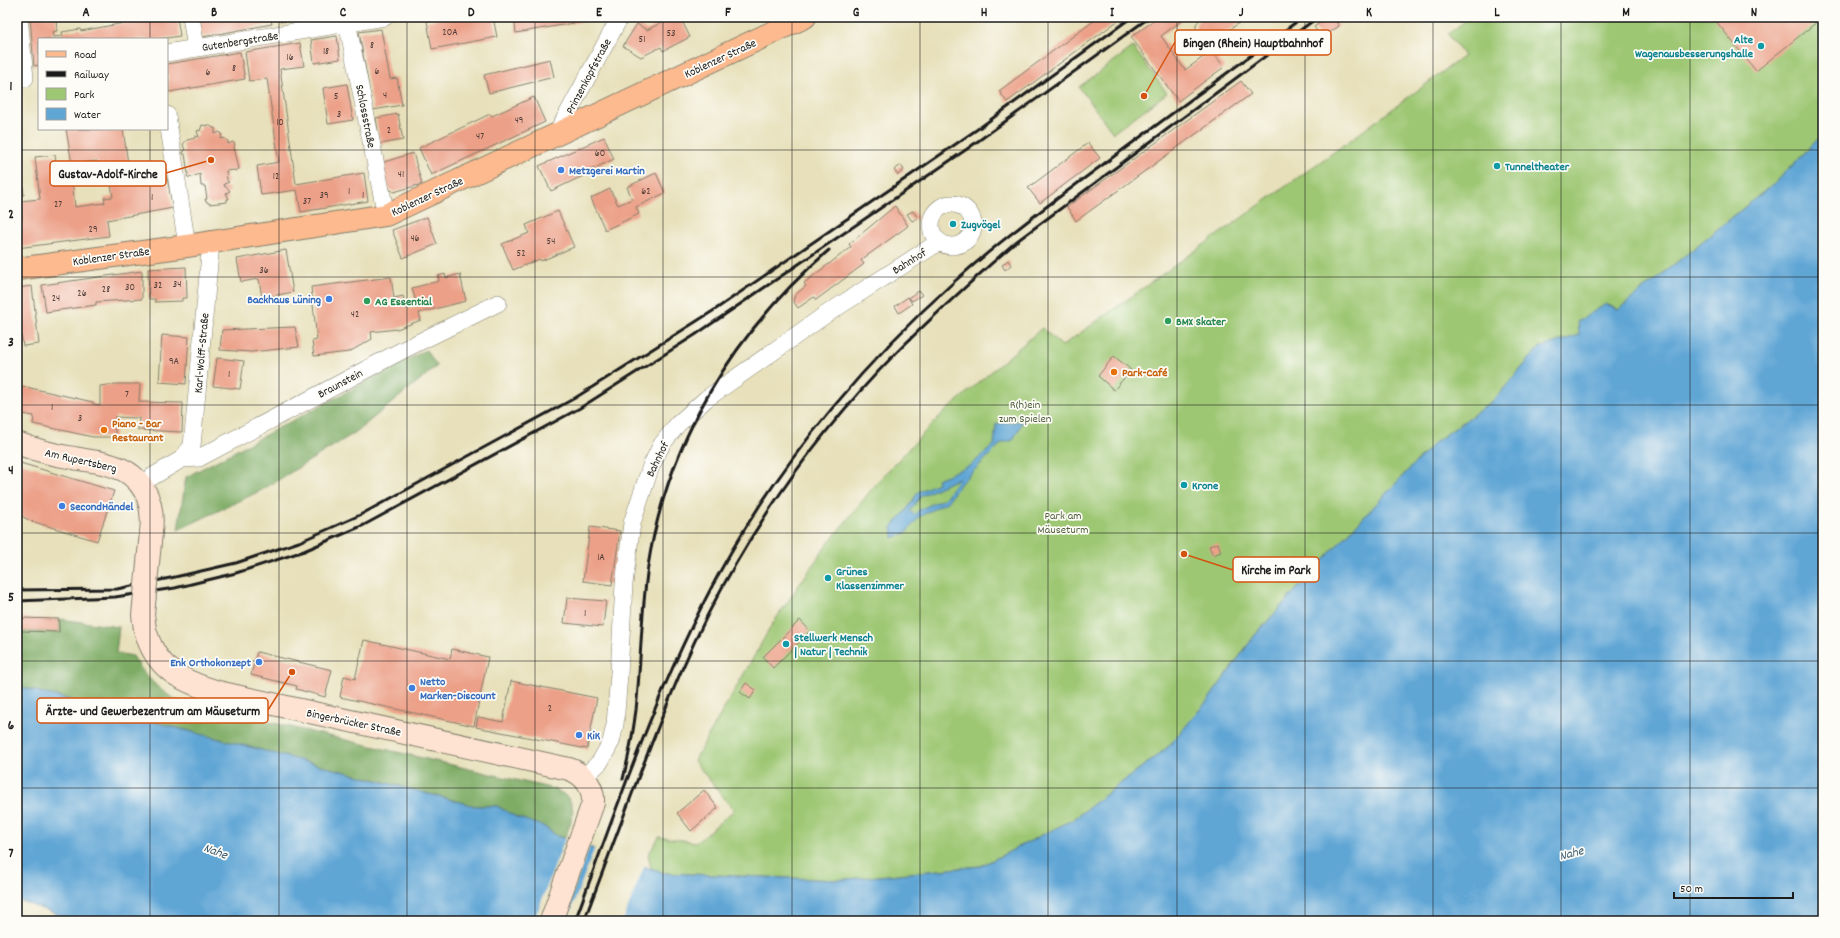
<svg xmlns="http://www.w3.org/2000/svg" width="1840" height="938" font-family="Dekko,sans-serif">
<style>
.green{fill:#9ec773;stroke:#5d7248}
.forest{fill:#7eac65;stroke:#4d6440}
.water{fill:#60a6d5;stroke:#3e6178;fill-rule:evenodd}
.pier{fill:#e7e0ba}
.building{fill:#eca088}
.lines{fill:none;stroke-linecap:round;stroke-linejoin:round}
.minor-casing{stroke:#827e6b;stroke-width:18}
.secondary-casing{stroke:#827e6b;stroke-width:24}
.primary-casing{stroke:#827e6b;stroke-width:24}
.minor{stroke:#fff;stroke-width:17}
.secondary{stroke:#fee3d2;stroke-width:22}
.primary{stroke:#fcba8e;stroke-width:22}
.rail{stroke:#1c1c1c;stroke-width:3}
.secondary-bridge-casing{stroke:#827e6b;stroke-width:24;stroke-linecap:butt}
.secondary-bridge{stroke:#fee3d2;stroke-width:22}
.grid{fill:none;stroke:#1c1c1c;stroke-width:1;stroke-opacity:0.55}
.culture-dot{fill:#0f9aa8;stroke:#fdfcf7;stroke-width:1.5}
.shop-dot{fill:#3f7fe0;stroke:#fdfcf7;stroke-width:1.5}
.leisure-dot{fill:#2e9e5b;stroke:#fdfcf7;stroke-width:1.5}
.food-dot{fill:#e8710a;stroke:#fdfcf7;stroke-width:1.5}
.labels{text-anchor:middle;stroke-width:3.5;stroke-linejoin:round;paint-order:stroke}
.number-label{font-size:10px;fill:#503d37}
.culture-label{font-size:12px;font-weight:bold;fill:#0d838f;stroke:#fdfcf7;text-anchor:start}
.street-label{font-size:12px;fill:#1c1c1c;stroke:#fdfcf7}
.shop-label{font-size:12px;font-weight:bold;fill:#366cbe;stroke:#fdfcf7;text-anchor:start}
.leisure-label{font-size:12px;font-weight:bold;fill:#27864d;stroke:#fdfcf7;text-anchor:start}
.food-label{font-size:12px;font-weight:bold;fill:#c56008;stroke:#fdfcf7;text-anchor:start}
.park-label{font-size:12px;fill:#50603f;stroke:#fdfcf7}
.water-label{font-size:13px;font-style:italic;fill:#3b5a6f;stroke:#fdfcf7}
.leader{fill:none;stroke:#d4530e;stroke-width:1.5}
.callout-dot{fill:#d4530e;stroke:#fdfcf7;stroke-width:1.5}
.callout{fill:#fdfcf7;stroke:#d4530e;stroke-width:1.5}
.callout-label{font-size:13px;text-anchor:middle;font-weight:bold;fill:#1c1c1c}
.neatline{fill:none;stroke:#1c1c1c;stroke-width:1.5}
.grid-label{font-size:13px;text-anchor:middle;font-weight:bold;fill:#1c1c1c}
</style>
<rect width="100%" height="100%" fill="#fdfcf7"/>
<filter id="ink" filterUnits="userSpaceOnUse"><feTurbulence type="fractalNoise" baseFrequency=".025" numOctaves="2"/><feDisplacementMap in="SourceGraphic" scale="8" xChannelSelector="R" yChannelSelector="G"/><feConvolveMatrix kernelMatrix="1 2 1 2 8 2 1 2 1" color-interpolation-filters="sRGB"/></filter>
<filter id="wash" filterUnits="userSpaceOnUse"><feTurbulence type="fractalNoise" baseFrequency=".012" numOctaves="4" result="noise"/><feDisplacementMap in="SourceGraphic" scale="16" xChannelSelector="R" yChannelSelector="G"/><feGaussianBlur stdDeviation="0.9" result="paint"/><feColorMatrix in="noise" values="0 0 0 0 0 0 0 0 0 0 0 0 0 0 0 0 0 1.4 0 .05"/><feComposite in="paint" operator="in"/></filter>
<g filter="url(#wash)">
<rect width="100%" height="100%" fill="#e7e0ba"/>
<g class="green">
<path d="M1470,17H1823V134L1778,180L1618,310L1606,304L1579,335L1539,348L1494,400L1434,443L1326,557L1255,635L1209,699L1168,747L1074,819L981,866L838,880L664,873L651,868L648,855L659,837L697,842L734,810L694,761L773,623L826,546L881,478L941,415L1042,328L1062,346L1352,139L1464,56L1448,34Z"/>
<path d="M1133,47L1167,93L1113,133L1079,87Z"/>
</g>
<g class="forest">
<path d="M426,350L437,366L356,432L262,490L178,530L186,477Z"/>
<path d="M59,619L119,627L116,653L133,656C144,675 157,689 176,700L554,789C581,801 573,816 565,838L557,836L543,826L516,817L497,806H475L17,686V639L20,631L59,632Z"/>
</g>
<g class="water">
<path d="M1823,134V921H76L17,900V686L475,806H497L516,817L543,826L557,836L664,873L838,880L981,866L1074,819L1168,747L1209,699L1255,635L1326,557L1434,443L1494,400L1539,348L1579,335L1578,321L1606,304L1618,310L1778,180Z"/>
<path d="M1023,421L1013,440L1002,443L961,483L947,502L919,517L906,533L893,538L892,527L906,511L918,492L938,483L937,479L971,465L994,445L996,424ZM959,478L945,498L919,510L915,515L910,511L921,496Z"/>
</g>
<g class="pier">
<path d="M566,836L590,845L562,921H534Z"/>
<path d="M595,847L645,864L623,921H567Z"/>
</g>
<g id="blocks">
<g class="building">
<path d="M30,17H56L57,31L52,32L53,37L63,36L62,32L80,29L81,31L108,26L151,18V17H177L180,36L160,39H39V65L34,66Z"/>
<path d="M198,17H270L272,24L202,37Z"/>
<path d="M279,17H308V18L280,22Z"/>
<path d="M450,17H493L497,37L432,49L427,21Z"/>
<path d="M514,17H603V18L516,33Z"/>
<path d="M672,17H680L690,37L663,51L661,47L641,57L623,46L637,24L647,30Z"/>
<path d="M1099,17H1123L1007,102L999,91Z"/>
<path d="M1159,17H1187L1161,36L1185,70L1212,51L1224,67L1178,101L1131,37Z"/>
<path d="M1202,17H1247L1228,31L1227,30L1213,40L1209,41L1201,39L1196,32V24Z"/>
<path d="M1328,17H1333L1339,26L1322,38L1314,27Z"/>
<path d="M1719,17H1823L1756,71L1715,20Z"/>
<path d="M381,29L390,79L397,78L402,105L373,110L359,32Z"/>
<path d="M337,36L340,59L314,63L311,40Z"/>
<path d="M300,43L304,66L280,69L296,184L364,173L368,201L301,212L297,190L261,195L257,166L279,162L267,79L249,81L245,52Z"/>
<path d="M240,52L245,79L169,92L167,64Z"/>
<path d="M550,59L554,77L489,93L484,75Z"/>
<path d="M1241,81L1251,94L1076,221L1067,207Z"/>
<path d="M347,84L353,120L328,124L323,88Z"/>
<path d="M534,97L545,122L431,175L419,148L490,114L492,116Z"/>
<path d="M398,114L403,140L380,144L376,118Z"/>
<path d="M208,124L213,128H215V134L220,132L222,134L221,139L224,138L228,141V144L233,142L235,144L234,147L239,169L235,171V170L226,171L227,180L229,182L224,184L225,187H227L230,191L226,193L229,199H227V202L209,204L208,202H206L205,199H207L205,186H201L200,174L189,178L187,176L188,174L185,154H183V152L185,151L183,144L187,140L195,138V136L199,137L197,131L198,130L200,131L202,125L208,126Z"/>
<path d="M17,127L24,195L17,196Z"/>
<path d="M66,129H123L131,184L167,178L173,208L107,220L109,236L17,248V219L22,218L20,201L40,199L35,157L55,155L57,170L71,168L75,207L105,203L104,198L113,197L109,172L99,173L97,161L72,164Z"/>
<path d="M604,137L614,159L582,174L583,176L551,191L539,166Z"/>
<path d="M1088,143L1100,158L1040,203L1028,188Z"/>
<path d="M413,153L422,184L394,192L389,189L381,163Z"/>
<path d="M901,165L904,170L898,175L894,170Z"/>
<path d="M656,173L665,193L636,207L639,214L605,230L591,198L610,189L618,205L632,199L627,187Z"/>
<path d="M895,206L908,226L861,260L864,264L816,300L814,297L798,308L793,301L795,295L806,286L804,283L851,247L849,244Z"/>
<path d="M558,211L574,247L541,261L540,259L513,270L502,244L529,233L526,225Z"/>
<path d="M913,211L918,218L912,221L907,214Z"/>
<path d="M427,217L437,244L403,258L392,230Z"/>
<path d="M286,250L293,292L262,298L259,279L241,282L237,259Z"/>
<path d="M1008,260L1011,265L1005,270L1002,265Z"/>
<path d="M186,267L187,298H182V301L155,302V299H149L148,269Z"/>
<path d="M142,271V299L96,302V305L46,312L42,285Z"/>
<path d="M445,274L446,278L460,274L466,301L419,313L421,320L397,329L371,332L372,339L349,352L314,356L312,341L317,340L311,287L391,277L394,298L403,296L406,309L417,306L412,288L439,281L438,276Z"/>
<path d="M32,286L39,344L23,346L19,320H17V288Z"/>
<path d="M919,291L922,295L912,301L909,297Z"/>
<path d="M908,297L912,304L899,313L895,306Z"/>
<path d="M295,327L299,347L251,352L220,350L222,330Z"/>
<path d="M162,335L189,337L186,384L159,382Z"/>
<path d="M1114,356L1131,370L1114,390L1098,376Z"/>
<path d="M217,358L244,361L240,389L213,386Z"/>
<path d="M116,384H140L139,402L183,403L182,432L138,430L139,418L115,417V437H93L33,424L34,416L17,413V385L93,402V404L100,405V386Z"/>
<path d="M17,462L114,491L97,541L31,521L17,514Z"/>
<path d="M590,527L620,531L612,585L583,581Z"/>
<path d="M1218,543L1221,552L1213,555L1209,546Z"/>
<path d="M567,598L606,601L603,627L564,623Z"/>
<path d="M20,618L59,619V632L20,631Z"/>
<path d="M800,620L810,631L773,668L763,657Z"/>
<path d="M364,640L450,659L452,649L488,657L474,726L340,697L344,676L355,679Z"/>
<path d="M257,652L332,670L325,697L296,689L297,686L251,675Z"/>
<path d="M511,681L597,698L587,749L476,727L478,717L503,722Z"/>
<path d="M746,683L756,690L750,699L740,692Z"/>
<path d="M704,790L718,808L691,831L677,813Z"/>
</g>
</g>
</g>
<g filter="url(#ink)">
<use href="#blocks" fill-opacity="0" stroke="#827e6b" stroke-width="1"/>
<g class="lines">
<defs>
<g id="minor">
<path d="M19,17L25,78"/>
<path d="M191,17L196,48"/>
<path d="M346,17L386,215"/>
<path d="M167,53L385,17"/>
<path d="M167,115L187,246"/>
<path d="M556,135L620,17"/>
<circle cx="952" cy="225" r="21"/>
<path d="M182,459L192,446L211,243"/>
<path d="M140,484L182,459L199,458L401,351L498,303"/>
<path d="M583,778L600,762L611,742L615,725L619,674L624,584L632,523L651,466L662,444L678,424L706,399L825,315L939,242"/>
</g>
<g id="secondary">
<path d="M17,443C35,450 54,455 74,458C87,461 101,461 113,466C143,475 155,502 151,532"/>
<path d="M145,629C155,669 181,681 218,692L569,769C584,774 594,787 593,803L551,921"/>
</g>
<path id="primary" d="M17,269L187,246L386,215L805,17"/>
</defs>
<use href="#minor" class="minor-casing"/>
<use href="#secondary" class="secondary-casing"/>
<use href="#primary" class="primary-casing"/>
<use href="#minor" class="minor"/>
<use href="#secondary" class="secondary"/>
<use href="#primary" class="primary"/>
<g class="rail">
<path d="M17,590L117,589L175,577L236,563L299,542L360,515L575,398L716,309L982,126L1132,17"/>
<path d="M17,601L115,597L175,588L236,573L304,551L364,525L580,408L695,335L967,149L1150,17"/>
<path d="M623,779C629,756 633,733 636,710C641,662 641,614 648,566C668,440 733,333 829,250"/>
<path d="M575,921C621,796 664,668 731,552C788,453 870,357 955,281C1001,240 1051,203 1101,166C1168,116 1236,67 1303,17"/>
<path d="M584,921C601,876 618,831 635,786C664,711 693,635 735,565C779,489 834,416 896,353C935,314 976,277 1017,241L1318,17"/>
</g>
<defs>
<path id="secondary-bridge" d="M145,629L143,615L151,532"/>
</defs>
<use href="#secondary-bridge" class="secondary-bridge-casing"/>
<use href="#secondary-bridge" class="secondary-bridge"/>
</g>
</g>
<path class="grid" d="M150,17V39M279,17V921M407,17V921M535,17V921M663,17V921M792,17V921M920,17V921M1048,17V921M1177,17V921M1305,17V921M1433,17V921M1561,17V921M1690,17V921M150,129V921M17,150H1823M17,277H1823M17,405H1823M17,533H1823M17,661H1823M17,788H1823"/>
<g class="culture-dot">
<circle cx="1761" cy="46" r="4"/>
<circle cx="1497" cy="166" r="4"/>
<circle cx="953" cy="224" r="4"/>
<circle cx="1184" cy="485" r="4"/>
<circle cx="828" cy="578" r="4"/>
<circle cx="786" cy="644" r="4"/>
</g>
<g class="shop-dot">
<circle cx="561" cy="170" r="4"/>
<circle cx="329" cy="299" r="4"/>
<circle cx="62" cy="506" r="4"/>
<circle cx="259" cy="662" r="4"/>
<circle cx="412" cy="688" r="4"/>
<circle cx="579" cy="735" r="4"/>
</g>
<g class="leisure-dot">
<circle cx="367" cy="301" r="4"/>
<circle cx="1168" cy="321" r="4"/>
</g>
<g class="food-dot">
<circle cx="1114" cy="372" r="4"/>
<circle cx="104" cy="430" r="4"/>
</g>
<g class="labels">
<g class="number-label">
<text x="450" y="35">20A</text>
<text x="671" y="36">53</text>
<text x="642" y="42">51</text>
<text x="372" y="48">8</text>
<text x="326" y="54">18</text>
<text x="290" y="60">16</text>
<text x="234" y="71">8</text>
<text x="377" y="74">6</text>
<text x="208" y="75">6</text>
<text x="385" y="98">4</text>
<text x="336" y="99">5</text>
<text x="339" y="117">3</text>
<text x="519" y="123">49</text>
<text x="280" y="125">10</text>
<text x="389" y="133">2</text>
<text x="480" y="139">47</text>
<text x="600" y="156">60</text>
<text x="401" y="177">41</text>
<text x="276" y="179">12</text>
<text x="349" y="194">1</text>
<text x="646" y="194">62</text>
<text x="324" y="198">39</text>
<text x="363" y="198">1</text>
<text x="152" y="200">1</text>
<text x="307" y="204">37</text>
<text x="58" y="207">27</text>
<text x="93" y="232">29</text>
<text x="415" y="241">46</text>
<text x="551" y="244">54</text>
<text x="521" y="256">52</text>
<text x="264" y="273">36</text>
<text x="177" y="287">34</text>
<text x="158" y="288">32</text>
<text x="130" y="290">30</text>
<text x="106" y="292">28</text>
<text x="82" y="296">26</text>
<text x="56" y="301">24</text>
<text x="355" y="317">42</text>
<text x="174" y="364">9A</text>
<text x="229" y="377">1</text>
<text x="127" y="397">7</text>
<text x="52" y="410">1</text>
<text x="80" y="421">3</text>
<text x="601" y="560">1A</text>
<text x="585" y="616">1</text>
<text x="550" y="711">2</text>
</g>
<g class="culture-label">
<text x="1753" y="43" text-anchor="end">Alte<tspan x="1753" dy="14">Wagenausbesserungshalle</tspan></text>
<text x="1505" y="170">Tunneltheater</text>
<text x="961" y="228">Zugvögel</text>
<text x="1192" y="489">Krone</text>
<text x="836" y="575">Grünes<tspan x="836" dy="14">Klassenzimmer</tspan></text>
<text x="794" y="641">Stellwerk Mensch<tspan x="794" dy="14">| Natur | Technik</tspan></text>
</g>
<g class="street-label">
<text transform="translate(240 41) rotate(-9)" y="4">Gutenbergstraße</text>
<text transform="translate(720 58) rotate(-25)" y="4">Koblenzer Straße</text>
<text transform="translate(588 76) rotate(-62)" y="4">Prinzenkopfstraße</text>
<text transform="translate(366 116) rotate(79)" y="4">Schlossstraße</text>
<text transform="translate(427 196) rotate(-25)" y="4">Koblenzer Straße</text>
<text transform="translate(111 256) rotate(-8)" y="4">Koblenzer Straße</text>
<text transform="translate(909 261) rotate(-32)" y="4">Bahnhof</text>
<text transform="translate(201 353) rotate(-85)" y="4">Karl-Wolff-Straße</text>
<text transform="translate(340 383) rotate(-28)" y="4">Braunstein</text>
<text transform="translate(657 459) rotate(-64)" y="4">Bahnhof</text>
<text transform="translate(81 460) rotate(13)" y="4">Am Rupertsberg</text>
<text transform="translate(354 722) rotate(12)" y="4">Bingerbrücker Straße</text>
</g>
<g class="shop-label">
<text x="569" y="174">Metzgerei Martin</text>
<text x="321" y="303" text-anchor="end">Backhaus Lüning</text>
<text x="70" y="510">SecondHändel</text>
<text x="251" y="666" text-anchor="end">Enk Orthokonzept</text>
<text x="420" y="685">Netto<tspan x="420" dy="14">Marken-Discount</tspan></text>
<text x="587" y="739">KiK</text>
</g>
<g class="leisure-label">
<text x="375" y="305">AG Essential</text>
<text x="1176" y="325">BMX Skater</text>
</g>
<g class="food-label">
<text x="1122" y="376">Park-Café</text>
<text x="112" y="427">Piano - Bar<tspan x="112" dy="14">Restaurant</tspan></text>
</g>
<g class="park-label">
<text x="1025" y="408">R(h)ein<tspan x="1025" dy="14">zum Spielen</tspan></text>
<text x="1063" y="519">Park am<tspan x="1063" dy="14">Mäuseturm</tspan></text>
</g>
<g class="water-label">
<text transform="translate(216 850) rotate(20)" y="5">Nahe</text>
<text transform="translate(1571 852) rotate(-15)" y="5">Nahe</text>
</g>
</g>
<path class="leader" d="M1144 96L1175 42M211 160L166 173M1184 554L1233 570M292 672L268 710"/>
<g class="callout-dot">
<circle cx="1144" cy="96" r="4"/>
<circle cx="211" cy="160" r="4"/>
<circle cx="1184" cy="554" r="4"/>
<circle cx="292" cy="672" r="4"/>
</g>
<g class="callout">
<rect x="1175" y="30" width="156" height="25" rx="4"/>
<rect x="50" y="161" width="116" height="25" rx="4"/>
<rect x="1233" y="557" width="86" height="25" rx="4"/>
<rect x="37" y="698" width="231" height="25" rx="4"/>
</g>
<g class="callout-label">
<text x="1253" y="47">Bingen (Rhein) Hauptbahnhof</text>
<text x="108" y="178">Gustav-Adolf-Kirche</text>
<text x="1276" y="574">Kirche im Park</text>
<text x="153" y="715">Ärzte- und Gewerbezentrum am Mäuseturm</text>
</g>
<rect width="1840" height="938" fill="none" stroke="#fdfcf7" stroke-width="44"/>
<rect x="38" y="38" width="130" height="92" fill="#fdfcf7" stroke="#a3a29f"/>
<rect x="46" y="51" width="20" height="6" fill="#fcba8e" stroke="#a3a29f"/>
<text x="74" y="58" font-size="12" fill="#1c1c1c">Road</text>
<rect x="46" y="71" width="20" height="6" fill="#1c1c1c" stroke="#a3a29f"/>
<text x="74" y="78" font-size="12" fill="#1c1c1c">Railway</text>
<rect x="46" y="88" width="20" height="12" fill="#9ec773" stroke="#a3a29f"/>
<text x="74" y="98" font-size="12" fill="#1c1c1c">Park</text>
<rect x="46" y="108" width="20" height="12" fill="#60a6d5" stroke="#a3a29f"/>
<text x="74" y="118" font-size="12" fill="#1c1c1c">Water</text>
<path d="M1674 892v6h119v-6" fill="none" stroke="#1c1c1c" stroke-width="2"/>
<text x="1680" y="892" font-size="12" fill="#1c1c1c" stroke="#fdfcf7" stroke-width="3" paint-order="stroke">50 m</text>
<rect x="22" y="22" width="1796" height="894" class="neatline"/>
<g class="grid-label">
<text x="86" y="16">A</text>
<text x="214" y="16">B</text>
<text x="343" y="16">C</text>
<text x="471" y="16">D</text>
<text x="599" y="16">E</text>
<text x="728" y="16">F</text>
<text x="856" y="16">G</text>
<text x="984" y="16">H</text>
<text x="1112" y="16">I</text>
<text x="1241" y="16">J</text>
<text x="1369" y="16">K</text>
<text x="1497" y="16">L</text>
<text x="1626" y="16">M</text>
<text x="1754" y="16">N</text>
<text x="11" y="90">1</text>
<text x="11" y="218">2</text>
<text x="11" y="346">3</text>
<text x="11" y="474">4</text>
<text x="11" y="601">5</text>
<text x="11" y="729">6</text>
<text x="11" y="857">7</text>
</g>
</svg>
